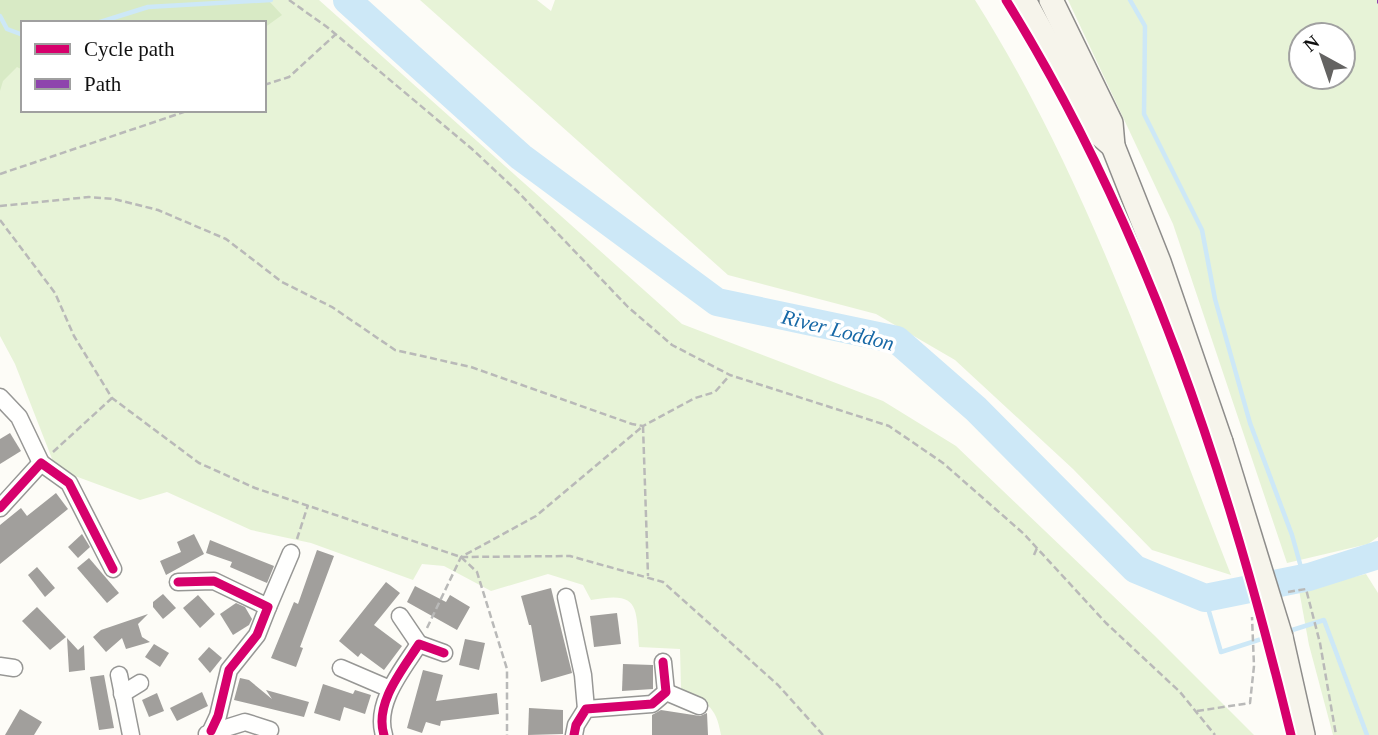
<svg xmlns="http://www.w3.org/2000/svg" width="1378" height="735" font-family="'Times New Roman',serif">
<style>
.green{fill:#e7f3d7;fill-rule:evenodd}
.forest{fill:#d8eac5}
.lines{fill:none;stroke-linecap:round;stroke-linejoin:round}
.stream{stroke:#cde8f7;stroke-width:4.5}
.river{stroke:#cde8f7;stroke-width:28}
.building{fill:#a19f9c}
.street-casing{stroke:#979795;stroke-width:19}
.secondary-casing{stroke:#8e8d8b;stroke-width:26}
.path{stroke:#b9b9b8;stroke-width:2.5;stroke-dasharray:7 3.5;stroke-linecap:butt}
.street{stroke:#fffffe;stroke-width:16}
.secondary{stroke:#f6f4eb;stroke-width:23}
.secondary-bridge-casing{stroke:#8e8d8b;stroke-width:26;stroke-linecap:butt}
.secondary-bridge{stroke:#f6f4eb;stroke-width:23}
.quiet{stroke:#8e44ad;stroke-width:7;stroke-dasharray:14 7;stroke-linecap:butt}
.cycleway-casing{stroke:#fff;stroke-width:13}
.cycleway{stroke:#d6006c;stroke-width:9}
.labels{text-anchor:middle;stroke-width:7;stroke-linejoin:round;paint-order:stroke}
.water-label{font-size:21px;font-style:italic;fill:#1768a6;stroke:#fff}
</style>
<rect width="100%" height="100%" fill="#fdfcf7"/>
<g class="green">
<path d="M0,0H319L682,324L883,401L956,446L1155,636L1254,735H721C716,705 706,703 681,688L680,649L639,647C636,605 639,591 591,600L583,585L548,574L491,591L444,566L422,564L413,580L311,543L251,530L167,492L140,500L56,469L15,364L0,336ZM23,23H264V110H23Z"/>
<path d="M420,0H537L551,11L555,0H975C1087,177 1154,380 1231,575L1152,550L1073,469L955,360L876,314L728,275Z"/>
<path d="M1068,0H1378V537L1368,544L1287,563L1173,224ZM1343,35V77H1301V35Z"/>
<path d="M1366,574L1378,593V735H1333L1309,645L1299,590Z"/>
</g>
<path class="forest" d="M0,0H268L282,15L264,28V23H23V70L17,67L3,81L0,91Z"/>
<g class="lines">
<g class="stream">
<path d="M1130,0L1145,26L1144,114L1202,230L1215,299L1250,423L1292,535L1304,578"/>
<path d="M0,16L7,29L23,35"/>
<path d="M97,23L148,7L271,0"/>
<path d="M1370,557L1378,564"/>
<path d="M1205,598L1221,652L1274,635"/>
<path d="M1286,632L1324,620L1367,735"/>
</g>
<path class="river" d="M347,0L521,157L717,302L897,340L976,409L1135,569L1205,598L1309,577L1378,555"/>
</g>
<g class="building">
<path d="M10,433L21,451L0,464V439Z"/>
<path d="M56,493L68,509L0,564V525L21,508L27,516Z"/>
<path d="M82,534L90,547L78,558L68,547Z"/>
<path d="M194,534L204,554L166,575L160,561L181,552L177,542Z"/>
<path d="M210,540L274,566L267,583L230,567L232,562L206,553Z"/>
<path d="M317,550L334,556L300,647L303,648L296,667L271,658L294,602L298,604Z"/>
<path d="M89,558L119,593L107,603L77,568Z"/>
<path d="M37,567L55,588L45,597L28,575Z"/>
<path d="M386,582L400,593L374,625L402,646L384,670L361,653L358,657L339,641Z"/>
<path d="M415,586L446,602L450,595L470,607L457,630L407,602Z"/>
<path d="M551,588L572,673L541,682L531,625H529L521,596Z"/>
<path d="M163,594L176,608L163,619L153,607V602Z"/>
<path d="M198,595L215,614L200,628L183,608Z"/>
<path d="M236,603L245,607L252,619L249,625L233,635L220,614Z"/>
<path d="M37,607L66,637L50,650L22,621Z"/>
<path d="M617,613L621,644L594,647L590,616Z"/>
<path d="M148,614L138,624L142,637L150,642L126,649L122,638L106,652L93,637L101,630Z"/>
<path d="M67,638L78,650L84,645L85,670L69,672Z"/>
<path d="M465,639L485,643L479,670L459,665Z"/>
<path d="M154,644L169,653L160,667L145,657Z"/>
<path d="M209,647L222,658L210,673L198,659Z"/>
<path d="M623,664L653,665V689L622,691Z"/>
<path d="M423,670L443,675L436,701L497,693L499,714L441,721L440,726L426,722L422,733L407,728Z"/>
<path d="M104,675L114,728L99,730L90,677Z"/>
<path d="M240,678L249,680L272,699L266,690L309,702L304,717L234,700Z"/>
<path d="M323,684L353,694L355,690L371,695L365,714L344,707L340,721L314,713Z"/>
<path d="M202,692L208,706L177,721L170,708Z"/>
<path d="M157,693L164,711L149,717L142,700Z"/>
<path d="M529,708L563,710V734L528,735Z"/>
<path d="M20,709L42,722L34,735H5Z"/>
<path d="M661,710L700,716L707,713L708,735H652V715Z"/>
</g>
<g class="lines">
<defs>
<g id="street">
<path d="M0,397L19,417L41,463"/>
<path d="M0,508L41,463L69,483L113,569"/>
<path d="M178,582L214,581L268,607L257,635L229,670L218,716L211,731"/>
<path d="M566,597L583,675L586,709"/>
<path d="M268,607L291,553"/>
<path d="M400,616L419,644"/>
<path d="M0,666L14,668"/>
<path d="M341,668L390,689"/>
<path d="M119,675L131,735"/>
<path d="M666,692L699,706"/>
<path d="M122,694L140,683"/>
<path d="M207,734L245,722L270,730"/>
<path d="M384,735C374,703 403,669 419,644L444,653"/>
<path d="M574,735L576,725L586,709L652,704L666,692L663,662"/>
</g>
<g id="secondary">
<path d="M1024,0L1097,132L1113,146"/>
<path d="M1051,0L1111,123L1113,146L1159,262L1221,442"/>
<path d="M1281,637L1303,735"/>
</g>
</defs>
<use href="#street" class="street-casing"/>
<use href="#secondary" class="secondary-casing"/>
<g class="path">
<path d="M289,0L327,27L472,149L518,192L628,307L672,345L730,375L889,426L943,463L1024,534L1106,623L1180,692L1215,735"/>
<path d="M264,85L289,77L336,34"/>
<path d="M0,174L190,110"/>
<path d="M0,206L89,197L114,199L158,210L226,239L282,282L332,307L395,350L471,367L632,424L643,426L695,398L715,392L730,375"/>
<path d="M0,220L55,293L74,336L112,398L199,463L255,488L461,557L570,556L663,582L778,685L823,735"/>
<path d="M643,426L648,576"/>
<path d="M53,452L112,398"/>
<path d="M297,539L308,505"/>
<path d="M1034,555L1037,548"/>
<path d="M461,557L477,572L507,669V735"/>
<path d="M1288,592L1306,589L1320,643L1336,735"/>
<path d="M427,628L461,557L536,516L643,426"/>
<path d="M1197,711L1250,703L1254,666L1252,617"/>
</g>
<use href="#street" class="street"/>
<use href="#secondary" class="secondary"/>
<defs>
<path id="secondary-bridge" d="M1221,442L1281,637"/>
</defs>
<use href="#secondary-bridge" class="secondary-bridge-casing"/>
<use href="#secondary-bridge" class="secondary-bridge"/>
<path class="quiet" d="M1377,0H1378"/>
<defs>
<g id="cycleway">
<path d="M1006,0C1146,225 1229,479 1291,735"/>
<path d="M0,508L41,463L69,483L113,569"/>
<path d="M178,582L214,581L268,607L257,635L229,670L218,716L211,731"/>
<path d="M384,735C374,703 403,669 419,644L444,653"/>
<path d="M574,735L576,725L586,709L652,704L666,692L663,662"/>
</g>
</defs>
<use href="#cycleway" class="cycleway-casing"/>
<use href="#cycleway" class="cycleway"/>
</g>
<g class="labels">
<g class="water-label">
<text transform="translate(838 330) rotate(14)" y="7">River Loddon</text>
</g>
</g>
<rect x="21" y="21" width="245" height="91" fill="#ffffff" stroke="#a0a0a0" stroke-width="2"/>
<rect x="35" y="44" width="35" height="10" fill="#d6006c" stroke="#a0a0a0" stroke-width="2"/>
<text x="84" y="56" font-size="21" fill="#111111">Cycle path</text>
<rect x="35" y="79" width="35" height="10" fill="#8e44ad" stroke="#a0a0a0" stroke-width="2"/>
<text x="84" y="91" font-size="21" fill="#111111">Path</text>
<g transform="translate(1322 56) rotate(320)"><circle r="33" fill="#ffffff" stroke="#a0a0a0" stroke-width="2"/>
<path d="M0-5L12 26L0 18L-12 26Z" fill="#646362"/>
<text y="-10" font-size="19" font-weight="bold" text-anchor="middle" fill="#111111">N</text>
</g>
</svg>
